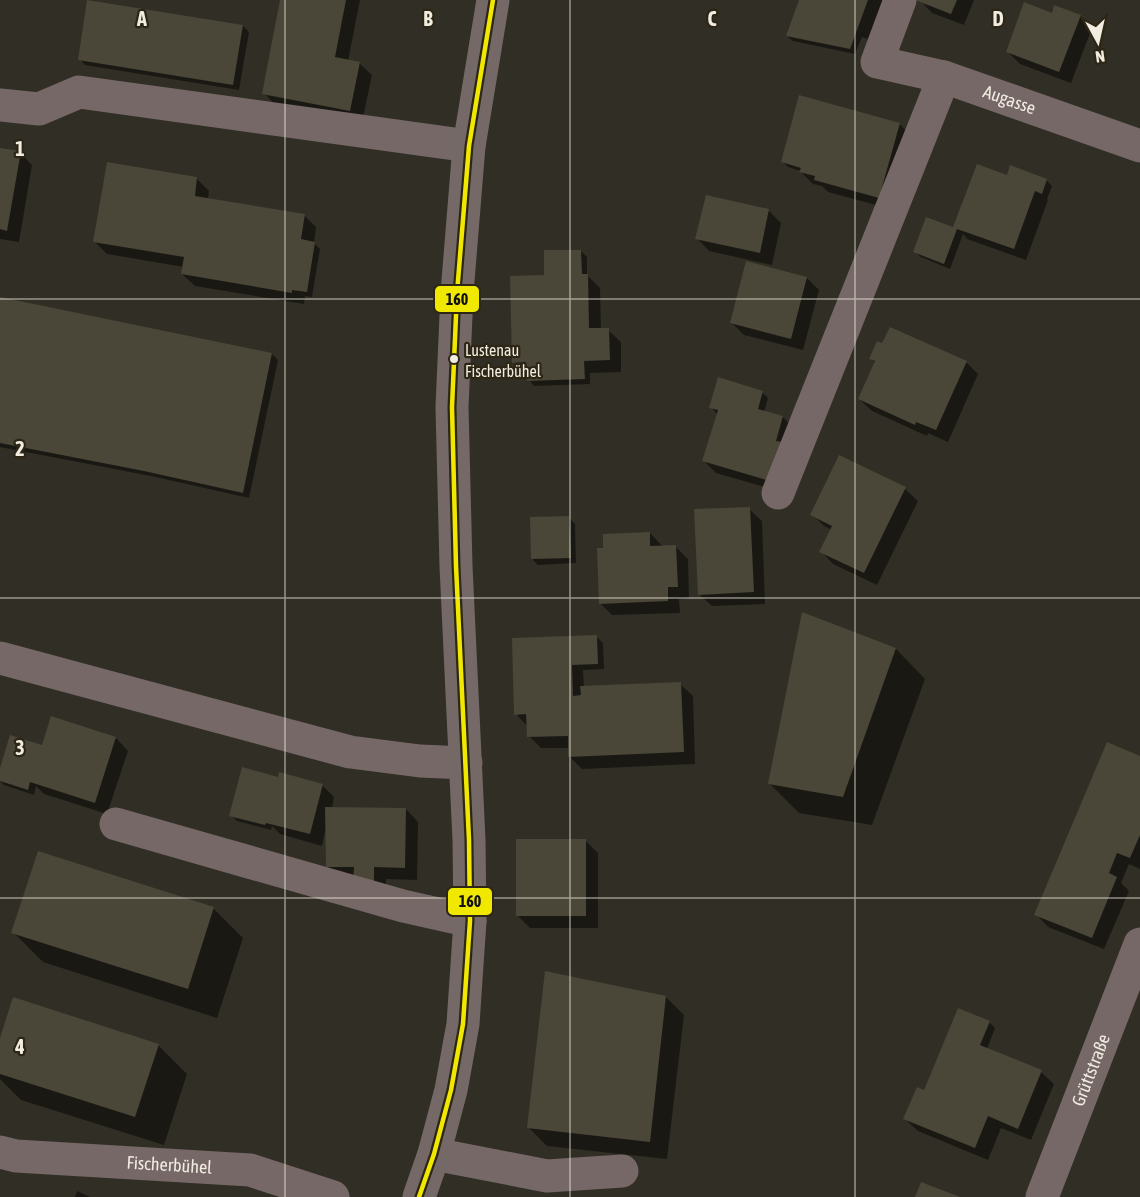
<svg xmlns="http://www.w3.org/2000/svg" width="1140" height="1197" font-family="'Asap Condensed',sans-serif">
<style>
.shadow{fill:#0007}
.building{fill:#4a4638}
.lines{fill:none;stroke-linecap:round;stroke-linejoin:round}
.minor{stroke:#766867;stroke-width:33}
.major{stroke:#746966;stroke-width:33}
.bus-1-casing{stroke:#2d2615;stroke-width:9}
.bus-1{stroke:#f1e800;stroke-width:4.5}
.grid{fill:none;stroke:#f1ece2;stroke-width:1.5;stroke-opacity:0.55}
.bus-dot{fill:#f1ece2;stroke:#2d2615;stroke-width:2}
.labels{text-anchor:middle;stroke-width:4.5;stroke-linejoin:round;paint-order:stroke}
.bus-label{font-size:16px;fill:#f1ece2;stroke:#2d2615;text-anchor:start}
.street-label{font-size:18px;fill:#f1ece2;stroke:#2d2615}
.grid-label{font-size:20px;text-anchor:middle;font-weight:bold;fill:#f1ece2;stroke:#2d2615;stroke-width:4.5;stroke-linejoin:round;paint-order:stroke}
.line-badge{stroke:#2d2615;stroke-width:2}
.pale-badge-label{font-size:16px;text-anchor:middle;font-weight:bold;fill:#111}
</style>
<rect width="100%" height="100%" fill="#312e25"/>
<g class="shadow">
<path d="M282,0H360L348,61L359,63L372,75L362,122L276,106L264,93Z"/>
<path d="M801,0H892L876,42L862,37L855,54L793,41L787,36Z"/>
<path d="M920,0H974L964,25L932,13Z"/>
<path d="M1053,15L1080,16L1092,28L1071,83L1020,64L1008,52Z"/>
<path d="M243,26L249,32L239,90L85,65L80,59Z"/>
<path d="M899,124L912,136L891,209L828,192L822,186L813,184L800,171L788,167L782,161Z"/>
<path d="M0,150L20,153L32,165L19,242L0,239Z"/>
<path d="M197,179L209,191L208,199L304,215L316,227L314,243L320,249L312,297L305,296L304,304L195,286L182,274L184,267L107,254L95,242Z"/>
<path d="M1013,179L1046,180L1052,186L1047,199L1048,200L1026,260L967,239L963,234L950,269L921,257L915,252L954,229Z"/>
<path d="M769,211L781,223L772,265L709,251L697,238Z"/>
<path d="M581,251L587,257V275L600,288L601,330H608L621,342V372L590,373V384L534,386L529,380L528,374H526L513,362L545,276Z"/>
<path d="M807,278L819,290L803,350L744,335L732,323Z"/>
<path d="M0,299L272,354L278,360L249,498L151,476L0,447Z"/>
<path d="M871,359L966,362L978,374L948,442L928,433L927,436L872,411L859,399L875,363Z"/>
<path d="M762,392L768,398L764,412L783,417L795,430L782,492L716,473L704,461L717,414L711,407Z"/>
<path d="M840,457L905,489L918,501L877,585L833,564L821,551L832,530L824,526L812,514Z"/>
<path d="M749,509L762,521L765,604L712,606L699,594Z"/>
<path d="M569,518L575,524L576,563L538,565L532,559Z"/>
<path d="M650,533L662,546L676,547L688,559L689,598L679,599L680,613L612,615L600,603Z"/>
<path d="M803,614L896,649L925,679L872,825L799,813L770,784Z"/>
<path d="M597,637L603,643L604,669L583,670L584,687L680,684L693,696L695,764L582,769L570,757V748H541L529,736L528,727L516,714Z"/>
<path d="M52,718L116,738L128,751L107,814L44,794L36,786L34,795L4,785L0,781V773L43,746Z"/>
<path d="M1140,758V869L1129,864L1121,883L1129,891L1104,949L1048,927L1036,914Z"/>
<path d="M279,778L322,785L334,797L332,808L406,809L418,822L417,880L386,879V893L333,872L327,867L326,827L322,846L280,834L272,826L271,830L237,821L231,815Z"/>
<path d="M586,841L598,853V928H530L518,916Z"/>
<path d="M213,908L243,938L217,1018L43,962L13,932Z"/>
<path d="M666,997L684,1015L667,1159L547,1146L529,1128Z"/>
<path d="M989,1022L995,1028L987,1049L1041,1072L1054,1084L1031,1140L1001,1128L988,1160L918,1131L905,1119L925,1092Z"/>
<path d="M0,1043L158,1045L187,1074L164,1145L21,1100L0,1079Z"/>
<path d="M77,1191L90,1197H75Z"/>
</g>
<g class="building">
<path d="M87,0L243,25L233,85L78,60Z"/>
<path d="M280,0H346L335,57L360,62L350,111L262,94Z"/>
<path d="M799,0H868L850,49L786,36Z"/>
<path d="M915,0H957L951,14Z"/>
<path d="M1024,2L1052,13L1054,5L1081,15L1059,72L1006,52Z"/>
<path d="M799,95L900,123L879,198L814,180L815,176L799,172L801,168L781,162Z"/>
<path d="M0,148L21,151L7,231L0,229Z"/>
<path d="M107,162L197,177L195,196L305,214L301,239L315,242L307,292L292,290V293L181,274L184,257L93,242Z"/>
<path d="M977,164L1007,175L1010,165L1047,179L1042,194L1035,191L1014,249L957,229L944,264L913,252L926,217L953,227Z"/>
<path d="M706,195L769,209L760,253L695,239Z"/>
<path d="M544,250H581L582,274H588L589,328H609L610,360L584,361L585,379L527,381L526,362L512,363L510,276L544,275Z"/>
<path d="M746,261L807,277L791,339L730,323Z"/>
<path d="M0,297L272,353L243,493L144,471L0,443Z"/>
<path d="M890,327L967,361L936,430L916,422L915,425L858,399L875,361L869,359L877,341L882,343Z"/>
<path d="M718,377L763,391L758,409L783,416L776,441L782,442L770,481L702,461L718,410L709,408Z"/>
<path d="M839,455L906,487L864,573L819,552L832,526L810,515Z"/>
<path d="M750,507L754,592L698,595L694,509Z"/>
<path d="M569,516L571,558L531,559L530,517Z"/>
<path d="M650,532V546L676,545L678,587H668V601L599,604L597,548H603V534Z"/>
<path d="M802,612L896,648L843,797L768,784Z"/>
<path d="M597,635L598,664L572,665L573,696L581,695L580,686L681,682L684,752L568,757V736L527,737L526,714L514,715L512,638Z"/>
<path d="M51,716L116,737L95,803L30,782L28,790L0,781V768L10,735L42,745Z"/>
<path d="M1107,742L1140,756V835L1130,858L1117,853L1109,873L1117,877L1092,938L1034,915Z"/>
<path d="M242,767L278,777L279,772L323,784L310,834L266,823L265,825L229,816Z"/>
<path d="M325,807L406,808L405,868L374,867V881H353L354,867H326Z"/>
<rect x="516" y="839" width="70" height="77"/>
<path d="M38,851L214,907L188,989L11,933Z"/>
<path d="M545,971L666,996L650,1142L527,1128Z"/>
<path d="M13,997L159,1044L135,1117L0,1074V1038Z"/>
<path d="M958,1008L990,1021L980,1045L1042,1070L1018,1129L988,1116L975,1148L903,1119L917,1087L924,1090Z"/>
<path d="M921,1182L960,1197H915Z"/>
</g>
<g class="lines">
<g class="minor">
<path id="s1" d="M900,0L877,62L944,77L1140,146"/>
<path d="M0,105L39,109L79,92L469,146"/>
<path d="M778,493L944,77"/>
<path d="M0,658L350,752L420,761L466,763"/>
<path d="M116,824L403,906L470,921"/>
<path id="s2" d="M0,1152L16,1156L250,1170L333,1197"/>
<path d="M434,1154L547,1176L622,1171"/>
<path id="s3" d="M1042,1197L1140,944"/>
</g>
<path class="major" d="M419,1197L434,1154L451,1090L463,1024L470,921L469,840L456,566L452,407L457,293L469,146L493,0"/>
<defs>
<path id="bus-1" d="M419,1197L434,1154L451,1090L463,1024L470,921L469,840L456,566L452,407L457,293L469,146L493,0"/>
</defs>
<use href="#bus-1" class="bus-1-casing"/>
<use href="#bus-1" class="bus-1"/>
</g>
<path class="grid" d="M285,0V1197M570,0V1197M855,0V1197M0,299H1140M0,598H1140M0,898H1140"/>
<circle class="bus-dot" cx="454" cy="359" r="5"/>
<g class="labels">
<g class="bus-label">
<text x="465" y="356">Lustenau<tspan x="465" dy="21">Fischerbühel</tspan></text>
</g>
<g class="street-label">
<text dy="6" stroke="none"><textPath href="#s1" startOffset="204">Augasse</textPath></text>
<text dy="6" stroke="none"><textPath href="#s3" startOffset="136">Grüttstraße</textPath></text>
<text dy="6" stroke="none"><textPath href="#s2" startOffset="170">Fischerbühel</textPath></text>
</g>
</g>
<g class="grid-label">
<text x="142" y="26">A</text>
<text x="428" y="26">B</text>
<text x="712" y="26">C</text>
<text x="998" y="26">D</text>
<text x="20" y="156">1</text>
<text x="20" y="456">2</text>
<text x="20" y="755">3</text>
<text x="20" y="1054">4</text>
</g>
<g class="line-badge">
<rect x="434" y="285" width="46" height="28" rx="6" fill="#f1e800"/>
<rect x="447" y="887" width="46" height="29" rx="6" fill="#f1e800"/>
</g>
<g class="pale-badge-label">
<text x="457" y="305">160</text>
<text x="470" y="907">160</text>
</g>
<g transform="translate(1098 42) rotate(172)" stroke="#2d2615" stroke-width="4.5" paint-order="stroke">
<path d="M0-4.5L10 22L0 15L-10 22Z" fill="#f1ece2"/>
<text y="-9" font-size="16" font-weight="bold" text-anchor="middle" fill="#f1ece2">N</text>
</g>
</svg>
